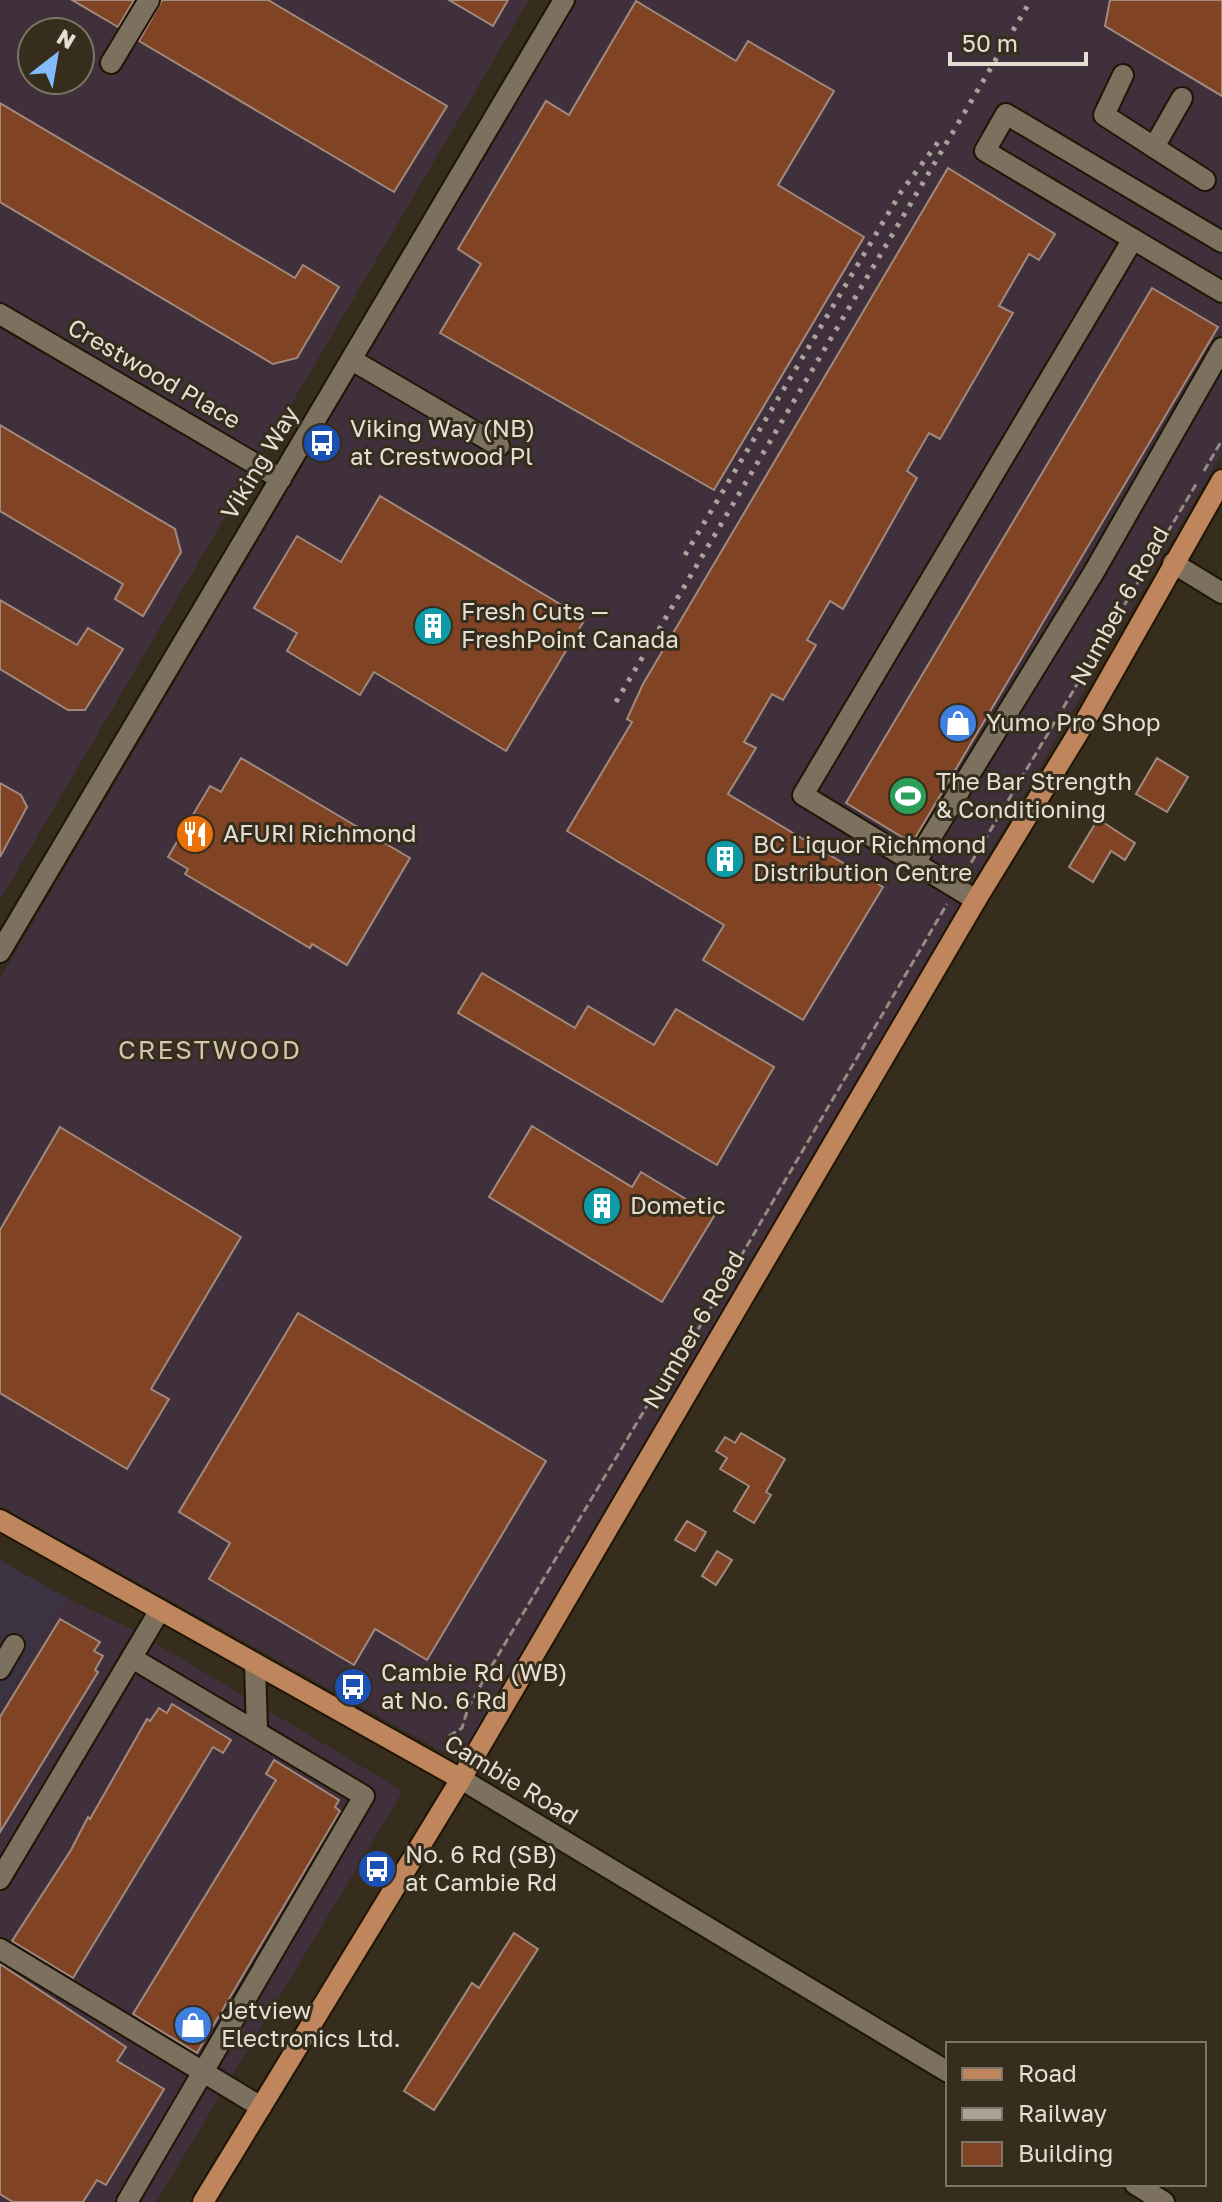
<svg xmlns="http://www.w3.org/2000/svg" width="1222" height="2202" font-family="'Golos Text',sans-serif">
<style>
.commercial{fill:#3b3242}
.industrial{fill:#40303b;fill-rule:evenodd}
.building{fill:#804323;stroke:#a08a7f;stroke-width:2}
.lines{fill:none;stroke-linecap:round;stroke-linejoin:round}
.minor-casing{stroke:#1e1505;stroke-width:24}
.major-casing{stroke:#1e1505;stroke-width:24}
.path{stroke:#948c7f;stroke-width:3;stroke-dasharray:8 4;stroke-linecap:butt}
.minor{stroke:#7c715e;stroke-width:20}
.major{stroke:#bf855c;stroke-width:20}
.rail{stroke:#aaa397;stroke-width:5;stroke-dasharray:4 8;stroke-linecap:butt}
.labels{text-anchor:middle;stroke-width:6;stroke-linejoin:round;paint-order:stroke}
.street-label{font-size:24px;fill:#e4ded4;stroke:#362d1c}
.poi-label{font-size:24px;fill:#e4ded4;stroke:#362d1c;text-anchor:start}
.neighbourhood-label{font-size:26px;letter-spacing:2px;fill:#d1c5b0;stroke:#362d1c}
</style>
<rect width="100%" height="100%" fill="#362d1c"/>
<path class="commercial" d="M0,1560L67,1598L0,1707Z"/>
<g class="industrial">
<path d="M0,0H529L0,900ZM32,32H80V80H32Z"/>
<path d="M577,0H1222V454L461,1762L0,1506V978Z"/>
<path d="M67,1598L135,1631L403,1791L156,2202H0V1707Z"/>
</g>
<g class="building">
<path d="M72,0H134L118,27Z"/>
<path d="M162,0H268L447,106L394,192L139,41Z"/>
<path d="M449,0H508L493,26Z"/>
<path d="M1110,0H1222V96L1105,26Z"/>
<path d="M636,1L736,61L748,41L834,91L778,185L864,237L714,490L440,333L481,264L458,249L546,101L569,115Z"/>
<path d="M0,103L295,278L303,265L339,287L297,358L273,364L0,202Z"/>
<path d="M948,168L1055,234L1039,260L1029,254L999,306L1013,313L940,439L929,433L907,471L917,478L843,609L830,601L807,640L816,645L783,700L772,694L744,742L756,748L728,794L883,887L803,1020L703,960L724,925L567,831L632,722L627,719L643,684Z"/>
<path d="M1152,288L1218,327L912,843L846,803Z"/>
<path d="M0,425L175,529L181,552L143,616L115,599L123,584L0,511Z"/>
<path d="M380,496L585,619L506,751L374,672L360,695L287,651L297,633L254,608L297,536L341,562Z"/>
<path d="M0,600L77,645L88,628L123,649L85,710H68L0,669Z"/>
<path d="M241,758L410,858L347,965L312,944L310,948L185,874L188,869L168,857L210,786L221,792Z"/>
<path d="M1157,758L1188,777L1167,812L1136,794Z"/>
<path d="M0,783L21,795L27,807L0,857Z"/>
<path d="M1098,819L1135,843L1125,860L1111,851L1093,882L1069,867Z"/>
<path d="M482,973L575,1028L588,1006L654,1045L676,1009L774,1067L717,1165L458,1013Z"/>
<path d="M532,1126L632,1187L641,1172L714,1216L662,1302L489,1197Z"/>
<path d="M60,1127L241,1237L151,1389L169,1399L127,1469L0,1393V1230Z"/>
<path d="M298,1313L546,1461L427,1660L375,1629L354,1665L209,1579L230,1543L179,1512Z"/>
<path d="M741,1433L785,1459L766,1492L771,1495L754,1523L734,1511L749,1486L720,1469L727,1458L716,1451L725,1437L735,1443Z"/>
<path d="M687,1521L706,1532L695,1551L675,1540Z"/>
<path d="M717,1551L732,1560L716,1585L702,1576Z"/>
<path d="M60,1619L100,1642L94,1651L103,1656L95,1670L98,1672L0,1832V1717Z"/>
<path d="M172,1704L231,1740L223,1753L213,1747L73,1978L12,1941L71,1850L88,1817L90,1819L147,1719L150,1721L159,1708L167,1713Z"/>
<path d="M274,1760L339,1800L335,1807L340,1811L197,2053L133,2014L276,1780L266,1774Z"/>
<path d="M514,1933L538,1949L434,2110L404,2091L472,1983L479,1988Z"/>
<path d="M0,1964L126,2047L117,2061L164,2089L106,2185L97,2180L83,2202H13L0,2194Z"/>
</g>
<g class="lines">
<defs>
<g id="minor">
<path d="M111,63L149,0"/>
<path d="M1123,75L1104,115L1205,180"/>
<path d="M1154,147L1182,98"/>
<path d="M1222,242L1006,114L985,151L1222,292"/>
<path d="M0,314L281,479"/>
<path d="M352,360L499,446"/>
<path d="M1173,563L1222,593"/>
<path d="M915,863L1094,572L1222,348"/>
<path d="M976,900L803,795L1133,239"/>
<path d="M0,952L564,0"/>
<path d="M255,1663L257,1731"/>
<path d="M0,1669L14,1645"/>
<path d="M461,1779L948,2072"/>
<path d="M0,1879L160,1610"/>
<path d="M0,1949L261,2107"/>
<path d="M1135,2184L1164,2202"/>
<path d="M127,2202L364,1796L132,1658"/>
</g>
<g id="major">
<path d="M0,1520L461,1779"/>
<path d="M203,2202L461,1779L976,900L1083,725L1222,480"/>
</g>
</defs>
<use href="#minor" class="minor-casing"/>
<use href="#major" class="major-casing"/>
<g class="path">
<path d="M1204,471L1222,440"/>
<path d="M965,873L1198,481"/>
<path d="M449,1736L462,1728L468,1708L491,1667L681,1349L693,1338L947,904"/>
</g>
<use href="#minor" class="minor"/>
<use href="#major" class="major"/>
<g class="rail">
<path d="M685,555L901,192L942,137"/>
<path d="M616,702L1031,0"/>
</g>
</g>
<defs>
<symbol id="bus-disc" viewBox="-11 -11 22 22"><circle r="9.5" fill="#1a4fb4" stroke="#362d1c"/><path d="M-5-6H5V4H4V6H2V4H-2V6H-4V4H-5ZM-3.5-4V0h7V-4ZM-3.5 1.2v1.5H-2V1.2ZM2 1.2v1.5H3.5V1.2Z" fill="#fff"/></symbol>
<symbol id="building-disc" viewBox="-11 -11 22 22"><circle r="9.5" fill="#0f9aa8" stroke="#362d1c"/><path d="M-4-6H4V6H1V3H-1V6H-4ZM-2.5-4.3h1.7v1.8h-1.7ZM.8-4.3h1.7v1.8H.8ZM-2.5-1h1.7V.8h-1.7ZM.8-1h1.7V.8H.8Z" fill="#fff"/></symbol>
<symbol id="shop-disc" viewBox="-11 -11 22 22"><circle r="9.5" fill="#3f7fe0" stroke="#362d1c"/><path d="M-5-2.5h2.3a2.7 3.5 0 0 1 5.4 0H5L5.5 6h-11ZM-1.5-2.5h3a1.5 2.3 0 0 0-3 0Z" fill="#fff"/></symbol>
<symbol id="stadium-disc" viewBox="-11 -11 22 22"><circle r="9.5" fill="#2e9e5b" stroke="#362d1c"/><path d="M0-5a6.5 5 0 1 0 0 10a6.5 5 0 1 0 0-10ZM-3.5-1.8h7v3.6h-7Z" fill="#fff"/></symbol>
<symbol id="restaurant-disc" viewBox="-11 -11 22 22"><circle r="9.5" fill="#e8710a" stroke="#362d1c"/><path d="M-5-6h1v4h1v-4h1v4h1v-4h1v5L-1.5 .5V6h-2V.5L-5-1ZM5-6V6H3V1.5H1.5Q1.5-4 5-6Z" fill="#fff"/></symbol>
</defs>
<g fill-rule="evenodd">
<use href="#bus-disc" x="300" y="421" width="44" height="44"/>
<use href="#building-disc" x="411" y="604" width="44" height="44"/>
<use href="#shop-disc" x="936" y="701" width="44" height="44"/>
<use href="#stadium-disc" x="886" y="774" width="44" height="44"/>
<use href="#restaurant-disc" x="173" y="812" width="44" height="44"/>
<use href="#building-disc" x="703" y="837" width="44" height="44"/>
<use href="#building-disc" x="580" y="1184" width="44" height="44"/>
<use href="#bus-disc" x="331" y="1665" width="44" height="44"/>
<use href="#bus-disc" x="355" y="1847" width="44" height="44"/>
<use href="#shop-disc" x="171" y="2003" width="44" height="44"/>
</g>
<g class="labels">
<g class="street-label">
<text transform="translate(154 374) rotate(30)" y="8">Crestwood Place</text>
<text transform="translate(260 463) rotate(-59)" y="8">Viking Way</text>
<text transform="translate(1120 606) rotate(-61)" y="8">Number 6 Road</text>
<text transform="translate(694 1330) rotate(-60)" y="8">Number 6 Road</text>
<text transform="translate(511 1780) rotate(31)" y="8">Cambie Road</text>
</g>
<g class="poi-label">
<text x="350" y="437">Viking Way (NB)<tspan x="350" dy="28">at Crestwood Pl</tspan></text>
<text x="461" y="620">Fresh Cuts —<tspan x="461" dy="28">FreshPoint Canada</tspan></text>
<text x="986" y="731">Yumo Pro Shop</text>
<text x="936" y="790">The Bar Strength<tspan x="936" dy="28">&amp; Conditioning</tspan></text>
<text x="223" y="842">AFURI Richmond</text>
<text x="753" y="853">BC Liquor Richmond<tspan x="753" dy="28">Distribution Centre</tspan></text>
<text x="630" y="1214">Dometic</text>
<text x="381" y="1681">Cambie Rd (WB)<tspan x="381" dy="28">at No. 6 Rd</tspan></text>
<text x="405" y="1863">No. 6 Rd (SB)<tspan x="405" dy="28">at Cambie Rd</tspan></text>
<text x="221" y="2019">Jetview<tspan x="221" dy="28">Electronics Ltd.</tspan></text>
</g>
<g class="neighbourhood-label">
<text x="210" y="1059">CRESTWOOD</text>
</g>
</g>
<rect x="946" y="2042" width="260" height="144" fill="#362d1c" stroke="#7c7466" stroke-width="2"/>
<rect x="962" y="2068" width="40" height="12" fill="#bf855c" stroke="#7c7466" stroke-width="2"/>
<text x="1018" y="2082" font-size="24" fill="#e4ded4">Road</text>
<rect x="962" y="2108" width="40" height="12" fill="#aaa397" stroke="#7c7466" stroke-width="2"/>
<text x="1018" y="2122" font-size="24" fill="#e4ded4">Railway</text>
<rect x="962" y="2142" width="40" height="24" fill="#804323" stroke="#7c7466" stroke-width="2"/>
<text x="1018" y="2162" font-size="24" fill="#e4ded4">Building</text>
<g transform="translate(56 56) rotate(31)"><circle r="38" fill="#362d1c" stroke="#7c7466" stroke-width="2"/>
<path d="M0-6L14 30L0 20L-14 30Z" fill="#84bcfb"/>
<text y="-12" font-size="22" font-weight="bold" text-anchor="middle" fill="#e4ded4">N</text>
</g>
<path d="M950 52v12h136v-12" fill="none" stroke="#e4ded4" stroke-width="4"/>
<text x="962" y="52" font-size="24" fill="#e4ded4" stroke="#362d1c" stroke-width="6" paint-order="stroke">50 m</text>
</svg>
